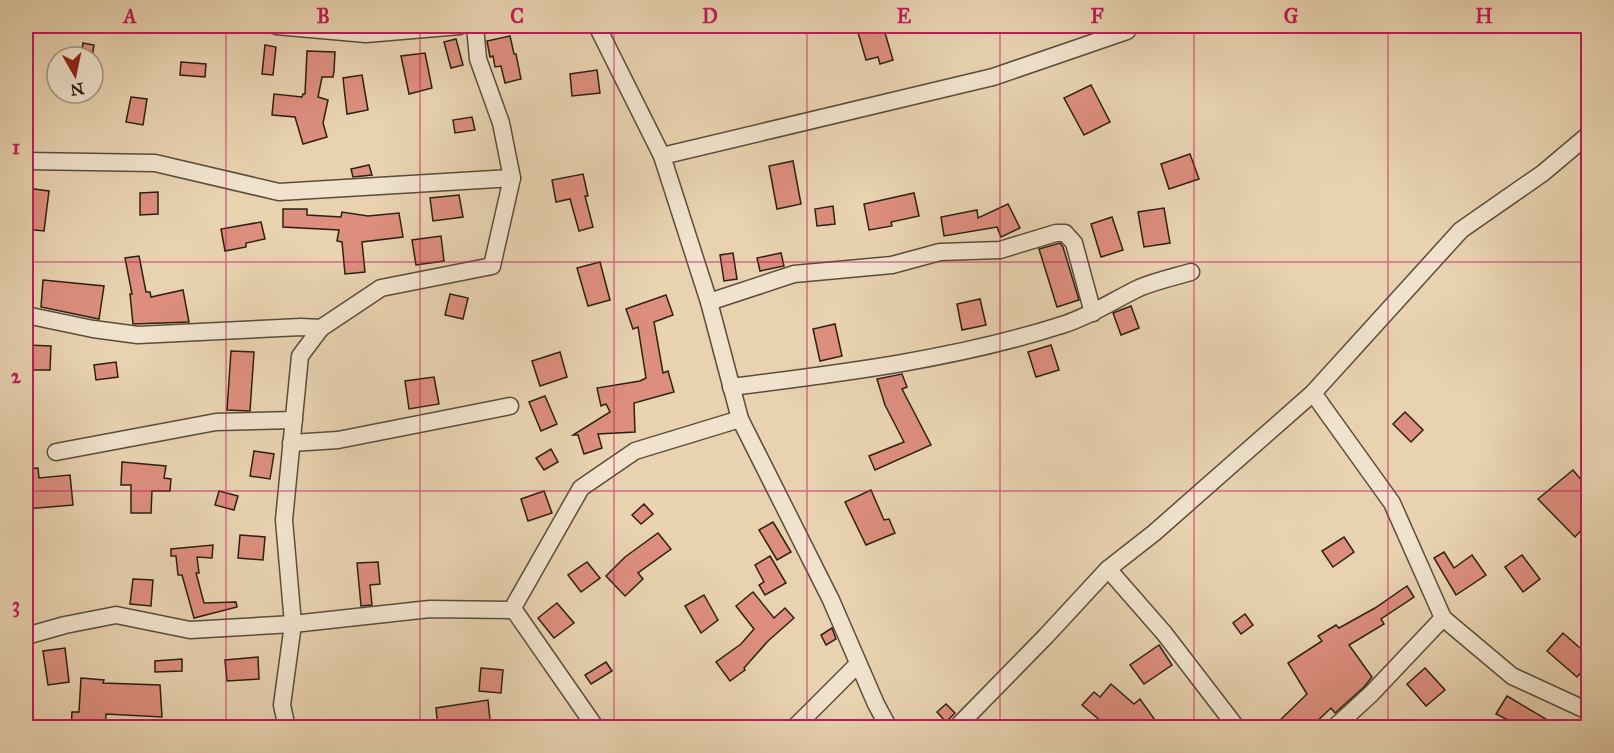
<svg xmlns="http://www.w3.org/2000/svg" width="1614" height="753" font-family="'IM FELL Great Primer',serif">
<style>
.building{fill:#dd8e7e;stroke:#2c2113;stroke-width:1.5}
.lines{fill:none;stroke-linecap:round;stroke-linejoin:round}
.minor-casing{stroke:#5b4d3a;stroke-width:19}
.minor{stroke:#f0e2cc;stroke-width:16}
.grid{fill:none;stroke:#c2185b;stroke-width:1.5;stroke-opacity:0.55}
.neatline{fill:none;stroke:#c2185b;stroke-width:2}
.grid-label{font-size:20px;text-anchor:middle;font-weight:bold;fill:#c2185b}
</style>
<rect width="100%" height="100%" fill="#e8d2b0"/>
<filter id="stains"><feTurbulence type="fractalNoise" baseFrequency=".00333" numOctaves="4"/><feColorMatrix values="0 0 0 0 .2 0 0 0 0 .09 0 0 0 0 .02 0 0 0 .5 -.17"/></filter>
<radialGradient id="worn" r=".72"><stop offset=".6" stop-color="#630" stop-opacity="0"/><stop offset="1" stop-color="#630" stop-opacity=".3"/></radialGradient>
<g class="building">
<path d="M870,26H883L893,60L880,64L878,57L866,60L857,29Z"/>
<path d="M510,36L514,54H516L521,79L505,83L501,66L495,67L493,56L490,57L487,41Z"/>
<path d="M456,39L463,65L451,68L444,42Z"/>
<path d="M83,43L94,45L92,57H81Z"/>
<path d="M265,45L276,47L273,75L262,74Z"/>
<path d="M307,51L335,52L334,71L333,77H322L318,97L328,100L323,123L327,137L303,144L295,117L272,115L274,94L302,97L303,94H305Z"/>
<path d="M425,53L432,88L409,94L401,56Z"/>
<path d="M181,62L206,64L205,77L180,75Z"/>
<path d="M597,70L600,93L572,96L570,74Z"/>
<path d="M362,75L368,110L347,114L343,78Z"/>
<path d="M1091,85L1110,122L1084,135L1064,98Z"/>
<path d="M131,97L147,99L143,125L126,122Z"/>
<path d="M472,117L475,130L455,133L453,120Z"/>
<path d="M1190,154L1199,179L1169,189L1161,164Z"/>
<path d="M793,161L801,204L777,209L769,166Z"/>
<path d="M369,165L372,175L353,177L351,169Z"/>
<path d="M583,174L588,196H585L593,227L579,231L570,199L556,202L552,180Z"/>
<path d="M26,188L49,191L44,231L26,229Z"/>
<path d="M158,192V214L140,215V193Z"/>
<path d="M914,193L919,216L891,222L892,226L869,230L864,204Z"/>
<path d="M459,195L463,217L433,221L430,198Z"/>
<path d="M1008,204L1020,228L1001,237L997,227L944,236L941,217L977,210L978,218Z"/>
<path d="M833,206L835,224L817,226L815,209Z"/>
<path d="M1164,208L1170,243L1144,247L1138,212Z"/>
<path d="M283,209H307V215L341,217L342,212L368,216L399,213L403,237L362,242L365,272L345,274L342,242L337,241L339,230L283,227Z"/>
<path d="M1112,217L1123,250L1101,257L1091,224Z"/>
<path d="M261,222L265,239L246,243V247L225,251L221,229Z"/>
<path d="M441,236L444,261L416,265L412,240Z"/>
<path d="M1060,243L1063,247L1079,300L1057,307L1039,249Z"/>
<path d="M733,253L737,279L724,281L720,255Z"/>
<path d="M781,253L784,266L760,271L757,258Z"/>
<path d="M139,256L146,292H150L151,297L183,290L189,322L133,324L130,294H132L125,258Z"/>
<path d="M600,262L610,300L588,306L577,268Z"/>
<path d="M43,280L104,286L99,319L41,307Z"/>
<path d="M450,294L468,298L463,319L445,315Z"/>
<path d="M666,295L673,315L654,322L663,373L668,371L674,392L634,403L635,432L598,434L602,448L584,454L578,435H573L610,412L606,404L601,406L597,388L640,381L646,378L638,327L633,329L626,309Z"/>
<path d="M980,299L986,325L962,330L957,304Z"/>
<path d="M1131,306L1139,328L1121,335L1113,313Z"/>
<path d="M835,324L842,356L820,361L813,329Z"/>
<path d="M26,345L51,346L50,370H26Z"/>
<path d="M1051,345L1059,370L1036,377L1028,352Z"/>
<path d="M231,351L254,352L250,411L227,410Z"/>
<path d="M560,352L567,377L540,386L532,361Z"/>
<path d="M116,362L118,377L96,380L94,365Z"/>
<path d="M902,374L907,387L902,389L931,445L875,470L869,456L904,442L885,405L877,379Z"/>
<path d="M434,377L439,404L409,409L405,381Z"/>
<path d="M545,396L557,424L541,431L529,402Z"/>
<path d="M1405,412L1423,430L1411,442L1393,424Z"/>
<path d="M551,449L558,462L544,470L536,458Z"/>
<path d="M254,451L274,454L270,479L250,476Z"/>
<path d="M122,462L166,466L164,478L171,479L170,491H152L151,513H131V485H121Z"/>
<path d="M38,468L39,478L70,475L73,505L26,509V469Z"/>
<path d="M1573,470L1588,488V523L1575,537L1538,499Z"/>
<path d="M871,490L884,520L889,519L895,533L866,545L845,502Z"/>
<path d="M219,491L238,496L234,510L215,505Z"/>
<path d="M544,491L552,513L528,521L521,499Z"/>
<path d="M644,504L653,514L641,524L632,515Z"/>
<path d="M773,522L791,552L777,560L759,530Z"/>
<path d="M658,533L671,549L638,573L643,579L625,596L606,576L625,557Z"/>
<path d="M240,535L265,537L263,560L238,558Z"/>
<path d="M1344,537L1354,552L1333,567L1322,551Z"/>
<path d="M213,545L212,558L197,557L199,573H196L204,603L236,602L237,607L194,618L182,575H178L176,556H171V549Z"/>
<path d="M1444,552L1454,568L1472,555L1486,575L1456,595L1434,558Z"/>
<path d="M1522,555L1540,579L1523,592L1505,567Z"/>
<path d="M770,556L786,583L765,595L759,585L764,582L755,565Z"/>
<path d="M378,562L380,584L370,585L372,605L361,606L357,563Z"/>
<path d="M587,562L600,578L581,592L568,575Z"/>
<path d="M133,579L153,580L151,606L130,604Z"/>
<path d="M1407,586L1414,597L1381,619L1384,624L1349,645L1372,677L1364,687L1335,713L1331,708L1310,728H1272L1307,694L1288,663L1322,641L1318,636L1336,625L1339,628L1375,608Z"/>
<path d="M753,592L774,618L785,608L794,618L768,641L744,668L745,670L730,681L716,662L741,644L754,629L736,606Z"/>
<path d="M704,595L718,620L701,633L685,606Z"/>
<path d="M557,603L574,623L554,638L538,618Z"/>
<path d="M1245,614L1253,625L1241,634L1233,623Z"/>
<path d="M832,628L836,639L826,645L821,635Z"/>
<path d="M1563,633L1588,655V665L1577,677L1547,651Z"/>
<path d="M1159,645L1172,665L1144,684L1130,665Z"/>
<path d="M65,648L69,682L48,685L43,651Z"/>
<path d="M258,657L259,679L227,681L225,660Z"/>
<path d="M182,659V671L155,672V661Z"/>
<path d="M606,662L612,671L591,684L585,675Z"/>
<path d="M481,668L503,670L501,693L479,691Z"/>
<path d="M1425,668L1445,690L1426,706L1407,684Z"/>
<path d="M81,678L104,680L103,683L160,685L162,717L106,714L105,728H71L72,712H79Z"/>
<path d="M1111,684L1134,704L1140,699L1155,720L1145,728H1109L1082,705L1094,692L1100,697Z"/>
<path d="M1507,696L1561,728H1501L1506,719L1496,714Z"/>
<path d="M488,700L490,720L462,723L463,726L438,728L436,708Z"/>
<path d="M946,704L955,713L946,722L937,712Z"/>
</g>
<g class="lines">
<defs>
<g id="minor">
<path d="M276,26L366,34L460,26"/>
<path d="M597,26L662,156L709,302L740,419L831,600L876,704L889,728"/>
<path d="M662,156L993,77L1127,31"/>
<path d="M26,161L155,163L279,192L512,178L501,123L478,59L475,26"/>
<path d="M709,302L794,274L892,265L940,252L1000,250L1056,233H1065L1074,243L1093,313"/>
<path d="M26,315L93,329L138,335L301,327L321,328L381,288L492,266L512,178"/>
<path d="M731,387C843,373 957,359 1065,324C1092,315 1114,300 1139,288C1155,281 1174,277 1191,272"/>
<path d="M1313,393L1392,503L1443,618L1512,676L1588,711"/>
<path d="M291,443L338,440L510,406"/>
<path d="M56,452L216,422L294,420"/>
<path d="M1108,569L1164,633L1237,728"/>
<path d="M26,636L65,625L116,615L190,630L293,624L430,609L514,610"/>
<path d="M287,728L282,705L293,624L284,520L300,356L321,328"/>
<path d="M596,728L514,610L515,604L581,488L635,451L740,419"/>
<path d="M794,728L858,664"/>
<path d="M956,728L1046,636L1108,569L1154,533L1313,393L1461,230L1543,173L1588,135"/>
<path d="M1334,728L1371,694L1443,618"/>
<path d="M1585,728L1588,724"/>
</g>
</defs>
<use href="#minor" class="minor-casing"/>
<use href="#minor" class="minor"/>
</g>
<path class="grid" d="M226,26V728M420,26V728M614,26V728M807,26V728M1000,26V728M1194,26V728M1388,26V728M26,262H1588M26,491H1588"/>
<rect width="1614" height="753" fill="none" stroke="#e8d2b0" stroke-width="66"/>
<g transform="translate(75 75) rotate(171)"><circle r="28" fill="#f0e2cc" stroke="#a29582" stroke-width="1.5"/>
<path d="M0-4.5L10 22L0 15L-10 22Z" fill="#8f2418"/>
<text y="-9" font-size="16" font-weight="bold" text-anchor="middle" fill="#2c2113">N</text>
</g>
<rect x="33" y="33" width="1548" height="687" class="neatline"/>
<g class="grid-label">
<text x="130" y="23">A</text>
<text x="323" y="23">B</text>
<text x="517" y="23">C</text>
<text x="710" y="23">D</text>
<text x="904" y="23">E</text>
<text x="1097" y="23">F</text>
<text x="1291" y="23">G</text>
<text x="1484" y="23">H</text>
<text x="16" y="154">1</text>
<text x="16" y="383">2</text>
<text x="16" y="612">3</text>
</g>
<rect width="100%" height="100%" filter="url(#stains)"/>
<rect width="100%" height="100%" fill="url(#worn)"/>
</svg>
